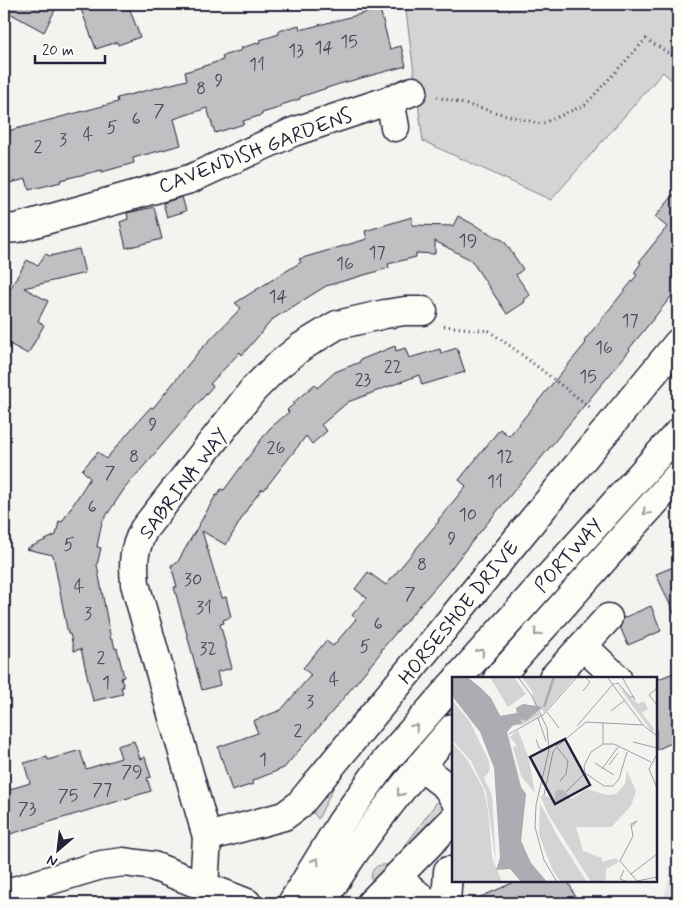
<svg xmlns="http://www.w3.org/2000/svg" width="682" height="907" font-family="Mynerve,sans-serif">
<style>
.built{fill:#e4e3e2}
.green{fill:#d5d4d5;stroke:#7c7b88}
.building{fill:#c0bfc2;stroke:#22223b}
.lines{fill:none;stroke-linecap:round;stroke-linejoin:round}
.minor-casing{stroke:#22223b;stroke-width:31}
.highway-casing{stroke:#22223b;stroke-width:31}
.path{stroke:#22223b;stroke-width:3;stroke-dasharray:1 4;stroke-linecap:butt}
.minor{stroke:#fdfcf7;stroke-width:28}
.highway{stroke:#fdfcf7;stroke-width:28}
.oneway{stroke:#9a9aa2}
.labels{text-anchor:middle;stroke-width:5;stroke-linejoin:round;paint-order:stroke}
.number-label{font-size:18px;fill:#4a495d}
.street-label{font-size:20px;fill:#22223b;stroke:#fdfcf7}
.inset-river{fill:none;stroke:#acacb2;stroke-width:2.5}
.inset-road{fill:none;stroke:#a09fa7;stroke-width:1}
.view{fill:#22223b;fill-opacity:0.15;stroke:#22223b;stroke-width:2.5}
.inset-edge{fill:none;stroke:#22223b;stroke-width:2.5}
</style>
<rect width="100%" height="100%" fill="#f4f3ef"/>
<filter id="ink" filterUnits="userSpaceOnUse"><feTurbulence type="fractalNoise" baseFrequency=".02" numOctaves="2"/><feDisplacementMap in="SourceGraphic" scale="10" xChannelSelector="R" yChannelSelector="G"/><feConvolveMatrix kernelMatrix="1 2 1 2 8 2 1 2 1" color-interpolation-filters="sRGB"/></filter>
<g filter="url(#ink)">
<path class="built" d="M678,848V903H662Z"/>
<g class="green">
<path d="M405,4H678V86L663,72L551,200L423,141Z"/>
<path d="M347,760L318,819L308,805Z"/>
<path d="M442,795L447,811L376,883L371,880C371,866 378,864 391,865Z"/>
</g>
<g class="building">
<path d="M4,4H58L44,32L4,10Z"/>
<path d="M79,4H128L140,37L118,45L117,42L96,49Z"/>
<path d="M380,9L390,49L401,46L406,66L339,84L300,97V99L281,105L282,107L262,113V115L243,121L244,124L215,133L207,108L174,119L181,145L133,158L134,163L102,172V170L60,180L61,182L29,190L26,179L10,183L4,160V132L118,102L117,98L187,80L185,72L223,60L222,56L242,50L241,48L261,42L260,40L279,34V31L299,25L300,30Z"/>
<path d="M678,190V288L629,349L630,350L466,549L446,575L381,650L382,651L337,706L284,768L252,781L253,784L232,791L218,747L258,733L253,721L281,710L311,675L303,668L326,641L333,646L356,619L352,615L367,598L355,589L368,572L386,585L439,521L438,520L466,486L459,480L500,429L509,436L586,343L584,341L637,275L634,273L641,263L639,262L667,227L655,217Z"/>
<path d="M182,197L186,211L167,217L163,203Z"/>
<path d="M154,207L162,239L126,248L120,222L128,219L127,213Z"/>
<path d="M458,216L504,241L523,269L516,275L530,295L524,300L525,302L507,314L471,260L435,241V254L416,253V257L388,264L389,268L326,286L273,319L242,355L240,352L210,384L213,386L125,488L102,522L97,547L101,548L97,565L111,640H113L115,649L117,648L124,677L121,678L124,687H121L123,694L93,701L81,649L74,651L70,634H68L53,555L26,549L56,535L59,521L62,522L90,478L82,470L98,452L106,459L140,419L151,407L153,408L200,350L241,308L235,303L301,262L299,259L367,239L365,231L412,217V225L453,226Z"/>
<path d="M79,249L85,273L24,288L48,301L38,321L44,325L28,354L4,341V299L27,260L38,266L45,254L50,256Z"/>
<path d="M395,346L396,351L405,348L409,358L440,349L441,353L457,348L465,372L422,385L419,375L348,402L321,425L327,431L312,444L306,436L264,490L262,489L249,506L226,545L202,531L222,598L226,597L231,617L223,620L224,623L220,624L232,668L217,672L220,685L202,690L174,587H177L171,565L177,563L216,495L217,496L221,489L224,490L269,429L289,412L287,410L294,404L293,403L315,384L317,388L335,372L360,362V360Z"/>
<path d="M678,565V622L656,574Z"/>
<path d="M651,606L661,631L628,645L620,627L623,618Z"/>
<path d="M678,671V740L656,750V680Z"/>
<path d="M134,741L140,759L145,757L151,777L147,778L151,791L4,836V791L30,783L24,763L47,757L48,760L80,750L86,769L121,758L117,746Z"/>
<path d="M517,881H568L578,903H467Z"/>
</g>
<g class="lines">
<defs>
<g id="minor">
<path d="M390,100L395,127"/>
<path d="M4,229L17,228L190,179L293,132L390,100L413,91"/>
<path d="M583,646L617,678"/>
<path d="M553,678L608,618"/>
<path d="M420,766L447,787L453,797"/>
<path d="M207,837L284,816L299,805L678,343"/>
<path d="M397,878L428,903"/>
<path d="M204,887L207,837L135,584C133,560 133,551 144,529L253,390L276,367L301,347L337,325L385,314L405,311H423"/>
<path d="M4,894L101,865L124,862L153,866L247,903"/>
<path d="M371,903L453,820"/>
<path d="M446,903L448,871"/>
</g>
<g id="highway">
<path d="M458,678L678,433"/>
<path d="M498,678L678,476"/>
<path d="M292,903L341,823L383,764L453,684"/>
<path d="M322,903C359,840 405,783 453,728"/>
</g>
</defs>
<use href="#minor" class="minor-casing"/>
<use href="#highway" class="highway-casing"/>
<g class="path">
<path d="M437,97L541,124L585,105L646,39L678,59"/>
<path d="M444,326L489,331L513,348L591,408"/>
<path d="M606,903L610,901"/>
</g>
<use href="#minor" class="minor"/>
<use href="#highway" class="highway"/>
</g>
<defs><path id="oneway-chevron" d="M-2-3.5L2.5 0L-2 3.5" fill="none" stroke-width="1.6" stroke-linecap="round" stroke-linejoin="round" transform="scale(1.25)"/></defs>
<g class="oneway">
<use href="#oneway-chevron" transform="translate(646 512) rotate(132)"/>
<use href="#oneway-chevron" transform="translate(537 633) rotate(131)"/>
<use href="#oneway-chevron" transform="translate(481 652) rotate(-49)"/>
<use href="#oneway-chevron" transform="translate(415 727) rotate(-49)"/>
<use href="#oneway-chevron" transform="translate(400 793) rotate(128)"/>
<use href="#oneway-chevron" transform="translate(316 861) rotate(-60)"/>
</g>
</g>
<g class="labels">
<g class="number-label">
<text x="349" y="47">15</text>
<text x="324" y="53">14</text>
<text x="296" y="56">13</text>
<text x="257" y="70">11</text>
<text x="219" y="86">9</text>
<text x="201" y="94">8</text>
<text x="159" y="116">7</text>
<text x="136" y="124">6</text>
<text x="112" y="133">5</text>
<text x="88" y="140">4</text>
<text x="63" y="145">3</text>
<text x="38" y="152">2</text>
<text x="468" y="246">19</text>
<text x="377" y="258">17</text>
<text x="345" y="269">16</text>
<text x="278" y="302">14</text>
<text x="630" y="326">17</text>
<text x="604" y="353">16</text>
<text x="393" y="372">22</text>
<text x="588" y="382">15</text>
<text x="363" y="385">23</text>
<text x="153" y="430">9</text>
<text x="276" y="453">26</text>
<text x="134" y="462">8</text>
<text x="505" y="462">12</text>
<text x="110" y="478">7</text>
<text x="495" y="487">11</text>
<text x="92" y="512">6</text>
<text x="468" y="520">10</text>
<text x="452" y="544">9</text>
<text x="69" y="550">5</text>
<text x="422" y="570">8</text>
<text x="193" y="585">30</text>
<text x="79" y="592">4</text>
<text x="410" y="599">7</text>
<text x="204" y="613">31</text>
<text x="88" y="619">3</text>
<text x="378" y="629">6</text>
<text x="365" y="652">5</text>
<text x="208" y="654">32</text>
<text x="101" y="663">2</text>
<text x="334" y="685">4</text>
<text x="106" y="688">1</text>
<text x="310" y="707">3</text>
<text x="298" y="736">2</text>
<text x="263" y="765">1</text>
<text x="132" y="777">79</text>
<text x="102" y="795">77</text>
<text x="68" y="801">75</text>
<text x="27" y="814">73</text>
</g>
<g class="street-label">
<text transform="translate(255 150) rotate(-21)" y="7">CAVENDISH GARDENS</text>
<text transform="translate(183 483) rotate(-53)" y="7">SABRINA WAY</text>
<text transform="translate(568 555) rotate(-48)" y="7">PORTWAY</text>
<text transform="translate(458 612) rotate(-51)" y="7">HORSESHOE DRIVE</text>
</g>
</g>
<g transform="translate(452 677)">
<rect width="205" height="205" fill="#f4f3ef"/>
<path d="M15,0L39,21L49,39L65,36L64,31L71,27L83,31L80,14L70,0H123L92,36L90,32L85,34L88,38L70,48H62L55,55L69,110L74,117L69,164L79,186L95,205H79ZM38,0H62L74,17L56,30ZM166,9L186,27L192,24L196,32L190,36L202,52L200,55ZM0,23L18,45L37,84L38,93L32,101L40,118L44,186L34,115L19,84L0,63ZM66,53L77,82L83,116L69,99L61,70L65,69L58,60ZM0,65L16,84L31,111L36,133L40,180L50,205H0ZM175,94L184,114L179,129L164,145L159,150H124L131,174L150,181V185L164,181L167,185L154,192V205H139L96,137L89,120L91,117L102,123L104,113H112L119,122L135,112L155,118L164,117L173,107ZM88,126L106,160L135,205H109L101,194L87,158Z" fill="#d5d4d5"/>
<path d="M0,0H15L28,10L39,21L48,39L65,36L64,31L71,27L91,30L74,44L68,42L70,46L60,49L55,55L69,110L74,117L69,164L79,186L95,205H69L58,192L44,193L48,181L42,91L28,55L0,19Z" fill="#acacb2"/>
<path class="inset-river" d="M92,30L102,0"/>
<path class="inset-road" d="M66,0L80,19L95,51L97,73L84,128L83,150L92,183L105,205M155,0L191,48L205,59M170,0L183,23M163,7L166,6L178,20H182M205,11L197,18L205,28M131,14L138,5L133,0M159,34L173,23M95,35L107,51M86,41L94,64M151,46V67M125,49L162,6M57,57L91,38L125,0M84,62L87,71L93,74M181,65L205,71M98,69L108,67L134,45L191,48M104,69L116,84L114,97L108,104M175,75L167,102L161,109H152L133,96L132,89L139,75L151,67H162L199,85M205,77L197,92L205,111M143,86L162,98M157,88L166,76M150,92L166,70M114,115L133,96M92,118L101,75L104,71M179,150L185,144L179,147V148L181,159L180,161L168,184L185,204L205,200M172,193L168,202L176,205M179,197L205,177"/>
<path class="view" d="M113,62L138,108L103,127L78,80Z"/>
<rect width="205" height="205" class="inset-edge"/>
</g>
<rect width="682" height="907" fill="none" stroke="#fdfcf7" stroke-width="20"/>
<rect x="10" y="10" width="662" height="887" fill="none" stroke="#22223b" stroke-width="2" filter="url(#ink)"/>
<g transform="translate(58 850) rotate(208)" stroke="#fdfcf7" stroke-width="4" paint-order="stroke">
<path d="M0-4L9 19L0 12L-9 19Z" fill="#22223b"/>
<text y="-8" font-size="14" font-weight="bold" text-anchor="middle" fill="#22223b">N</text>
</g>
<path d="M35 55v8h70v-8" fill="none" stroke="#22223b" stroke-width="2.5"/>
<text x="42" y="55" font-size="15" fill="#22223b" stroke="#fdfcf7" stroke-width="4" paint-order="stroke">20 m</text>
</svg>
